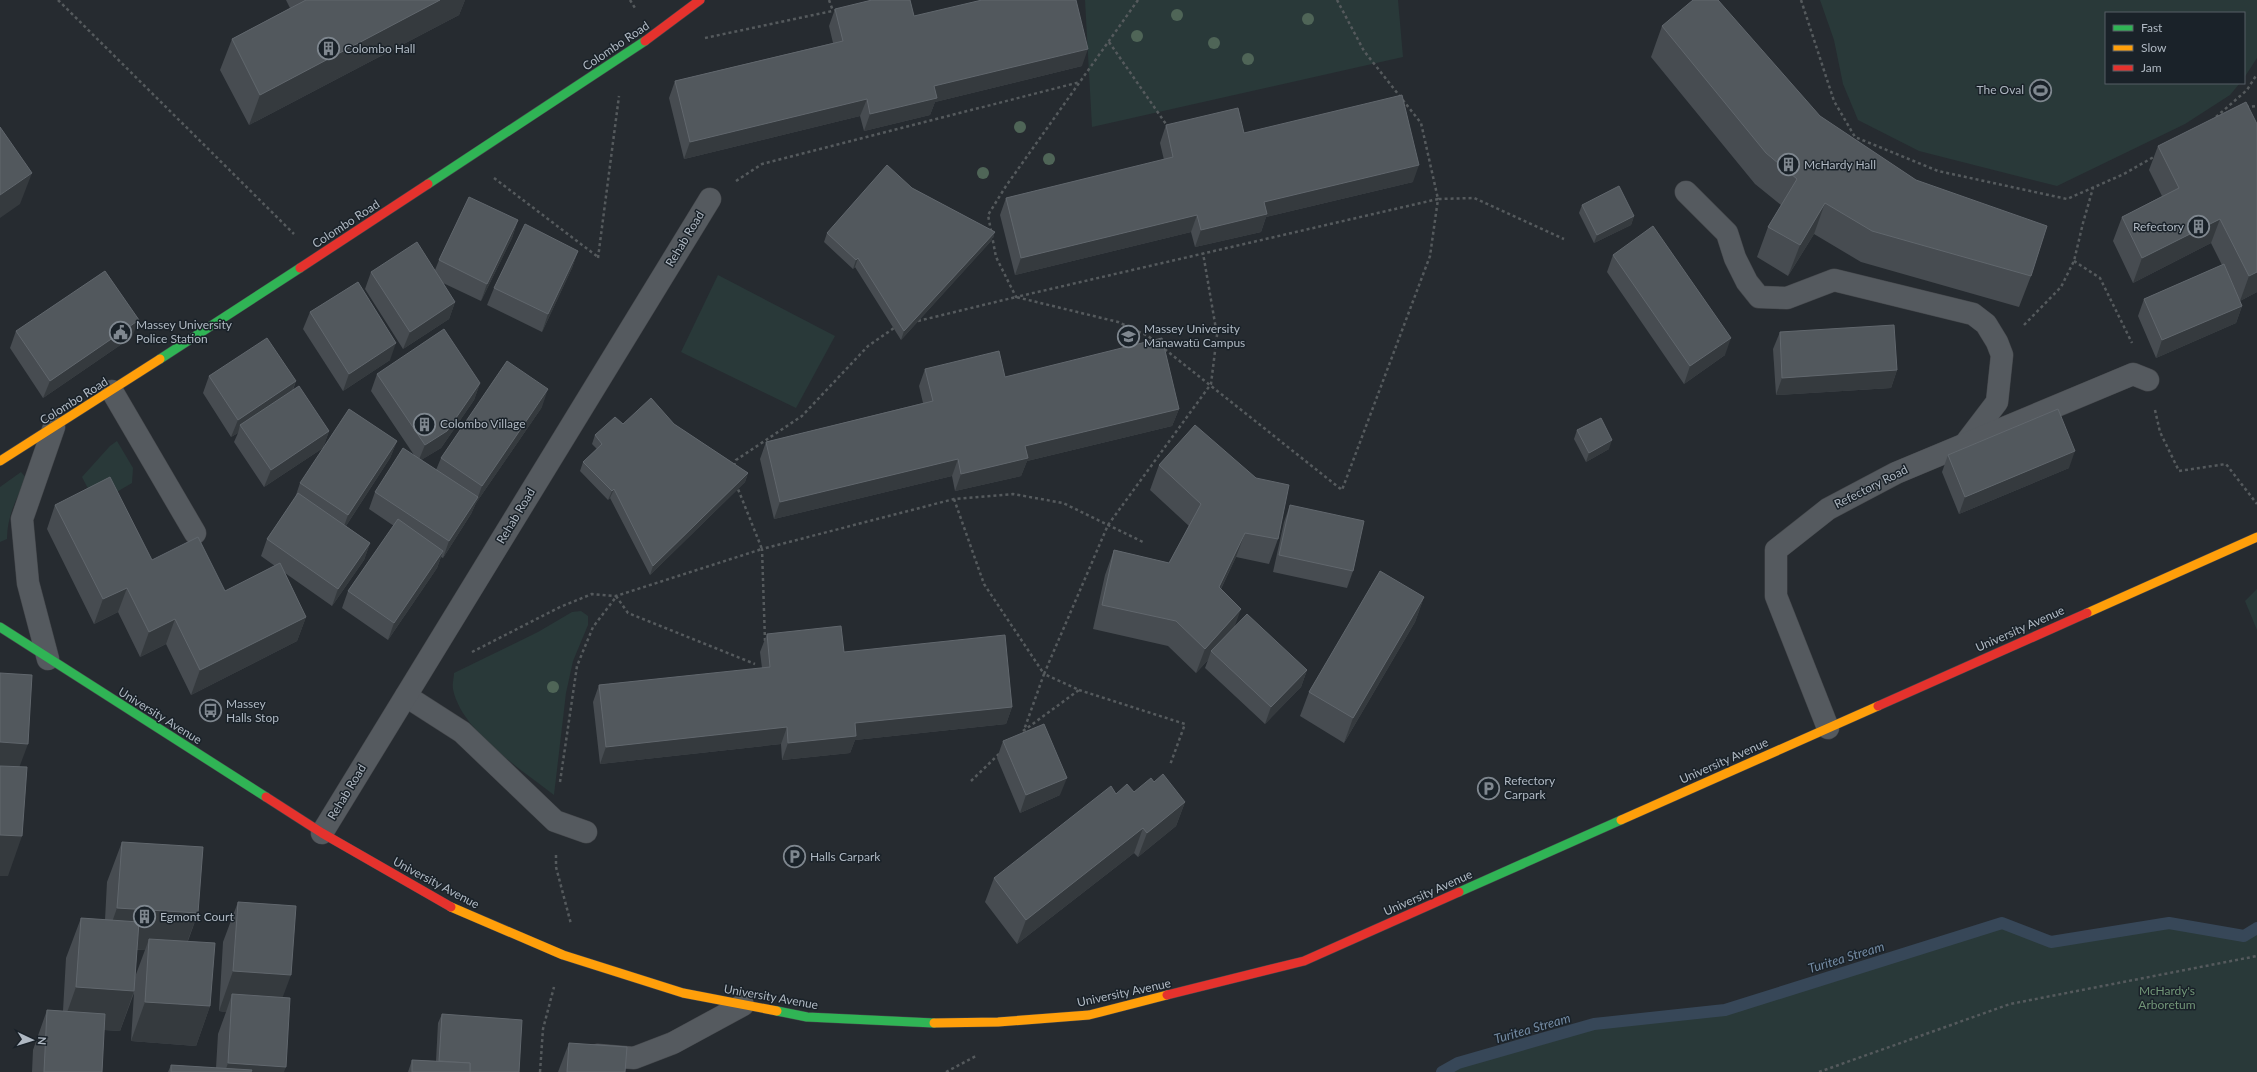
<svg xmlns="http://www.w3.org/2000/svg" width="2257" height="1072" font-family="Lato,sans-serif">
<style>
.green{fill:#293939}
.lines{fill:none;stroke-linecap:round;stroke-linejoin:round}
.stream{stroke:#374758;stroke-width:12}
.lane-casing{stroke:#44474b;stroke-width:23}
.street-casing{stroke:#44474b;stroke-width:23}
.fast-casing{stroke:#44474b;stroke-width:10}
.slow-casing{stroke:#44474b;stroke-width:10}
.jam-casing{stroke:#44474b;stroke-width:10}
.path{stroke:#555a5d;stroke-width:2.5;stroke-dasharray:3 3;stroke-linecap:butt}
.lane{stroke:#555a5f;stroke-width:22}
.street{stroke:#555a5f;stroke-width:22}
.fast{stroke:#30b455;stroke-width:9}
.slow{stroke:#ff9f0a;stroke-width:9}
.jam{stroke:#e5322d;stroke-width:9}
.tree{fill:#4f6557}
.wall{fill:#474c51;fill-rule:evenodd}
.shaded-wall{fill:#353a3e}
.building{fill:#52585d;stroke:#61676d}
.labels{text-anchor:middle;stroke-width:3;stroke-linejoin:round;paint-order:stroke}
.street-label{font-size:12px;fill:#afb8c2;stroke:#1a2229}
.poi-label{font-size:12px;fill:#afb8c2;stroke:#1a2229;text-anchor:start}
.park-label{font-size:12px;fill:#719577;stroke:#1a2229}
.water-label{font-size:13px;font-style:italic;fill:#738aa2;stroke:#1a2229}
</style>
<rect width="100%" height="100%" fill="#262b30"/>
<g class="green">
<path d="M1085,0H1398L1403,57L1092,127Z"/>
<path d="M1820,0H2257V58L2244,78V13H2106V83H2240L2230,95L2185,124L2057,186L1919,151L1858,120L1843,84L1834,40Z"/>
<path d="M718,275L835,336L796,408L681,352Z"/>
<path d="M117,441L133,468L132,483L96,504L82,477L110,446Z"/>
<path d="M21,472L27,479C16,498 7,517 7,539L0,542V487Z"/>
<path d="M2257,589V630L2245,601Z"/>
<path d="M581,611L588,616V625L573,661L566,693L554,795C522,770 461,731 453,689C452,684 454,678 454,673L538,632L572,612Z"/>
<path d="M2002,923L2051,942L2169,923L2244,936L2257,928V1072H1442L1458,1063L1594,1024L1725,1010Z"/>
</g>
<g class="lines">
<path class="stream" d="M1442,1072L1458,1063L1594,1024L1725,1010L2002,923L2051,942L2169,923L2244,936L2257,928"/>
<defs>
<g id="lane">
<path d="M1686,192L1727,233L1735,258L1747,282L1759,297L1787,298L1834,280L1973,314L1986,324L1997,342L2002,355L1997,402L1965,444"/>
<path d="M112,391L195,533"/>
<path d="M406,696L462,732L555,821L586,832"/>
<path d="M1828,728L1776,596V550L1828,509L1896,473L2133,374L2148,380"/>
<path d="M597,1055L634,1058L673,1043L743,1005"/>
</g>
<g id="street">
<path d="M48,659L28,583L22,519L54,427"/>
<path d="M322,833L710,199"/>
</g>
<g id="fast">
<path d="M428,184L645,41"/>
<path d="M160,359L300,268"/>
<path d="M0,627L266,797"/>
<path d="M1459,892L1621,820"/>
<path d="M777,1011L807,1017L934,1023"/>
</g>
<g id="slow">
<path d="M0,461L160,359"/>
<path d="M2087,613L2257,537"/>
<path d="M1621,820L1878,706"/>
<path d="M451,907L563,955L683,993L777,1011"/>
<path d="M934,1023L998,1022L1089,1015L1167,995"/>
</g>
<g id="jam">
<path d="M645,41L700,0"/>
<path d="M300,268L428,184"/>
<path d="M1878,706L2087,613"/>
<path d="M266,797L322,833L451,907"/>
<path d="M1167,995L1304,961L1459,892"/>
</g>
</defs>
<use href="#lane" class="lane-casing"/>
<use href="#street" class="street-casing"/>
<use href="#fast" class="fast-casing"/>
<use href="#slow" class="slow-casing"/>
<use href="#jam" class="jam-casing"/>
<g class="path">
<path d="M58,0L294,234"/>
<path d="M630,0L635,8"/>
<path d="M829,0L833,11"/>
<path d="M1138,0L1006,186L988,215L996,257L1016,297L1438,199L1430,256L1342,490L1162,347"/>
<path d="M1337,0L1364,51L1421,123L1438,199L1474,198L1564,239"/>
<path d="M1801,0L1834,101L1855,137L1938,171L2067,199L2124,174L2157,155"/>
<path d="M705,38L837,10"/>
<path d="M1109,42L1168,127"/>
<path d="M2246,107L2257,106"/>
<path d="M2216,117L2247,90L2257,74"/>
<path d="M494,178L598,257"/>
<path d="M736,181L762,164L1080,82"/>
<path d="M598,258L619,96"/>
<path d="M2074,261L2100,278L2132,343"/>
<path d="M918,321L1016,297L1118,322L1148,336L1156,342"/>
<path d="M2024,325L2061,287L2074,261L2083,223L2093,188"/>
<path d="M2155,410L2160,432L2179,471L2226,464L2257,504"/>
<path d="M734,466L736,460L802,416L868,346L894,328"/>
<path d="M954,499L984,584L1044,674L1024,730"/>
<path d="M616,596L628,613L755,664"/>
<path d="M765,641L762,549L954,499L1013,494L1063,503L1145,543"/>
<path d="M472,652L560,607L592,594L616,596L762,549L738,489"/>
<path d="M1079,690L1185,724L1170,765"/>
<path d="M1023,731L1079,690L1044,674L1108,525L1211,384L1217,335L1203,253"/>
<path d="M971,781L1000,753"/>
<path d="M560,782L577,666L593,627L616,597"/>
<path d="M556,855V867L571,924"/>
<path d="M540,1072L543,1029L554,987"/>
<path d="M946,1072L976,1056"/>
<path d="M1819,1072L2010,1004L2257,956"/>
</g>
<use href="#lane" class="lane"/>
<use href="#street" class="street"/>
<use href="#fast" class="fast"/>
<use href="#slow" class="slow"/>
<use href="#jam" class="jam"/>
</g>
<g class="tree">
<circle cx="1177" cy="15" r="6"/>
<circle cx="1308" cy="19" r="6"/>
<circle cx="1137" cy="36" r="6"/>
<circle cx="1214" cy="43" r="6"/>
<circle cx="1248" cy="59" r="6"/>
<circle cx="1020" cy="127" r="6"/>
<circle cx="1049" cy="159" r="6"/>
<circle cx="983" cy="173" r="6"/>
<circle cx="553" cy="687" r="6"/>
</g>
<g class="wall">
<path d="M286,0H465L459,15L249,125L220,70L232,39L290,8Z"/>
<path d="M835,9L914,16L1082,66L935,102L930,115L864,131L860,116L684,159L669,98L675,81L833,43L829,26Z"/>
<path d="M1662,26L1820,116L2031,276L2019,307L1861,262L1814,234L1788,276L1757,257L1768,227L1781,205L1755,184L1651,57Z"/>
<path d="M2257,124V292L2240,301L2237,295L2242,306L2236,323L2156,358L2138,316L2144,299L2222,265L2211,243L2133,283L2113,241L2122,217L2162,196L2149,170L2158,146Z"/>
<path d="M1166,125L1244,133L1413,182L1266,217L1261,232L1195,247L1191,232L1015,275L1000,215L1006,198L1164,160L1160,143Z"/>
<path d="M912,188L995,232L991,241L901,340L855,267L853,269L824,242L827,233Z"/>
<path d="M1582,205L1634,216L1631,225L1594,243L1579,213Z"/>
<path d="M518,220L512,238L481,301L443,283L455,302L449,319L403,349L365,289L371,272L435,270L439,260Z"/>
<path d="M578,251L572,268L542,332L487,305L494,288Z"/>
<path d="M1613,255L1725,355L1684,384L1607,272Z"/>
<path d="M310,312L390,360L343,391L303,329Z"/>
<path d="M16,331L132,337L43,398L10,348Z"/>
<path d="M1780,332L1897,370L1891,388L1776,395L1773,349Z"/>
<path d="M925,369L1005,377L1179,409L1172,426L1027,461L1021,476L955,491L952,476L774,519L760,459L766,442L923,403L919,386Z"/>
<path d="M377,374L480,383L474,400L441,448L421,460L436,470L441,458L542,407L476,503L471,514L443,558L441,557L437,568L388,640L342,608L348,591L394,526L369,509L375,492L414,455L371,391Z"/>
<path d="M209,376L296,381L293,390L329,431L323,448L264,487L234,442L238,433L231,437L203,393Z"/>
<path d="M623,424H674L748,473L745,482L650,575L610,498L608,500L580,471L583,462L597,449L592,444L595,435Z"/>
<path d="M1577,430L1609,449L1586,462L1574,439Z"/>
<path d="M397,441L390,458L346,526L370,543L364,560L332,606L285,573L306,617L297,641L191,695L166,644L140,657L118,612L94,624L47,529L55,505L152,560L225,591L275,566L261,556L267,539L295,498L300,483Z"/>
<path d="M1948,455L2069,468L1959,514L1942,472Z"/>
<path d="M1159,465L1278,539L1269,564L1236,557L1221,589L1235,626L1307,670L1301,687L1265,724L1205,668L1208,660L1196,673L1168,646L1093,629L1105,575L1114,550L1169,563L1189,526L1150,490Z"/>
<path d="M1290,505L1353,571L1347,588L1273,572L1284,522Z"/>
<path d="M1424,597L1415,622L1344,743L1300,716L1309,692Z"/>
<path d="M767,634L844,652L1012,707L1006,724L855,740L850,753L782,760L781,744L600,764L593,702L599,685L762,668L760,652Z"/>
<path d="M1003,741L1060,795L1020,813L997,758Z"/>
<path d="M1154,782L1185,802L1176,826L1138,857L1134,853L1017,944L985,902L994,878L1116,794L1134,792Z"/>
<path d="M122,842L198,913L188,941L210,1006L196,1046L131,1041L134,993L120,1031L104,1030L102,1072H32L33,1050L47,1010L63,1011L66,958L81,918L105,920L107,882ZM137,950H145L135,977Z"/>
<path d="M238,902L283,998L284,1072H168L171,1065L216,1068L218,1034L226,1012L219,1011L223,942Z"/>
<path d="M442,1014L519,1072H408L412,1060L436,1061L438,1023Z"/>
<path d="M569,1043L625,1072H558Z"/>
</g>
<g class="shaded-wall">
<path d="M440,0H465L459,15L249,125L260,95Z"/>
<path d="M1088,49L1082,66L935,102L930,115L864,131L870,114L934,86Z"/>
<path d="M867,99L860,116L684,159L690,142Z"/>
<path d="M1419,165L1413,182L1266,217L1261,232L1195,247L1201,230L1264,202Z"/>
<path d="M32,173L20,204L0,218V195Z"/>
<path d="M1825,203L1814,234L1788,276L1800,245Z"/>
<path d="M1197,215L1191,232L1015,275L1021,258Z"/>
<path d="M1634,216L1631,225L1594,243L1597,235Z"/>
<path d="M2220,219L2211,243L2133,283L2142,258Z"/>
<path d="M518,220L512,238L481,301L487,284Z"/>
<path d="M995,232L991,241L901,340L904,331Z"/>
<path d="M578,251L572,268L542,332L548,314Z"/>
<path d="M858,258L855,267L853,269L856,260Z"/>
<path d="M2257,272V292L2240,301L2249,276Z"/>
<path d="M455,302L449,319L403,349L410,332Z"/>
<path d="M2242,306L2236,323L2156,358L2162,340Z"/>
<path d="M139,320L132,337L43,398L50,381Z"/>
<path d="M1731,338L1725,355L1684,384L1690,366Z"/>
<path d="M396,343L390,360L343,391L349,374Z"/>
<path d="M1897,370L1891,388L1776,395L1782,378Z"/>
<path d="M296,381L289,398L240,425L238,433L231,437L238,420Z"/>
<path d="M480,383L474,400L441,448L418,462L425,445Z"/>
<path d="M548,389L542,407L476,503L471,514L443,558L449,541L478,497L482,486Z"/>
<path d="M1179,409L1172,426L1027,461L1021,476L955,491L961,474L1025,446Z"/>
<path d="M329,431L323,448L264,487L271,470Z"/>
<path d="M1612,440L1609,449L1586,462L1589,453Z"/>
<path d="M397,441L390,458L342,532L348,515Z"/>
<path d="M2075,451L2069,468L1959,514L1965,497Z"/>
<path d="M958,459L952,476L774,519L780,502Z"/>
<path d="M748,473L745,482L650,575L653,566Z"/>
<path d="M614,489L610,498L608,500L612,491Z"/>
<path d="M1245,533L1236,557L1210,611L1219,587Z"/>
<path d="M370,543L364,560L332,606L338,589Z"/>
<path d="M443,551L437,568L388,640L394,623Z"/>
<path d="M127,588L118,612L94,624L103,599Z"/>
<path d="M1424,597L1415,622L1344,743L1353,718Z"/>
<path d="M1241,609L1232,634L1211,651L1208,660L1196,673L1205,649Z"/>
<path d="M306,617L297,641L191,695L200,670Z"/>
<path d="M175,619L166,644L140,657L149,632Z"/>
<path d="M1307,670L1301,687L1265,724L1271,707Z"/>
<path d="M1012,707L1006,724L855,740L850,753L782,760L788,743L855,723Z"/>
<path d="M787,727L781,744L600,764L606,747Z"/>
<path d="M0,742L28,744L13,784L0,783Z"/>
<path d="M1067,778L1060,795L1020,813L1026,795Z"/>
<path d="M1185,802L1176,826L1138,857L1147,833Z"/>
<path d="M1143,828L1134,853L1017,944L1026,920Z"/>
<path d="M0,835L22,836L8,876H0Z"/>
<path d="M117,908L198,913L183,953L149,939L145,950L103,948Z"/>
<path d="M233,971L291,975L276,1015L232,994L226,1012L219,1011Z"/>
<path d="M76,987L134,991L120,1031L62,1027Z"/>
<path d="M145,1002L210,1006L196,1046L131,1041Z"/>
<path d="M228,1063L286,1067L284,1072H225Z"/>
</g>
<g class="building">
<path d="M306,0H440L260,95L232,39Z"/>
<path d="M872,0H910L914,16L982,0H1076L1088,49L934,86L937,98L870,114L867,99L690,142L675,81L843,41L835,9Z"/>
<path d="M1693,0H1718L1820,116L1916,180L2047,226L2031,276L1872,231L1825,203L1800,245L1768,227L1797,179L1766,153L1662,26Z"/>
<path d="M1402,95L1419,165L1264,202L1267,214L1201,230L1197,215L1021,258L1006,198L1173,157L1166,125L1238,108L1244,133Z"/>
<path d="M2246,102L2257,124V272L2249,276L2220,219L2142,258L2122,217L2179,188L2158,146Z"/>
<path d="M0,127L32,173L0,195Z"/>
<path d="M887,165L912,188L995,232L904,331L858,258L856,260L827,233Z"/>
<path d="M1619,186L1634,216L1597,235L1582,205Z"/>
<path d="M469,197L518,220L487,284L439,260Z"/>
<path d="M525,224L578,251L548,314L494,288Z"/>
<path d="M1653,226L1731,338L1690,366L1613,255Z"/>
<path d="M417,242L455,302L410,332L371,272Z"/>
<path d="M2224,264L2242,306L2162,340L2144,299Z"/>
<path d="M105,271L139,320L50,381L16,331Z"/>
<path d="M358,282L396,343L349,374L310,312Z"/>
<path d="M1894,325L1897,370L1782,378L1780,332Z"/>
<path d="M444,329L480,383L447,431L425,445L377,374Z"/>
<path d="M267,338L296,381L238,420L209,376Z"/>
<path d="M1162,338L1179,409L1025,446L1028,458L961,474L958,459L780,502L766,442L933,401L925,369L999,351L1005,377Z"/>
<path d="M507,361L548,389L482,486L441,458Z"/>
<path d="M299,386L329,431L271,470L240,425Z"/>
<path d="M651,398L674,424L748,473L653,566L614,489L612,491L583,462L602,444L595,435L615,417L623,424Z"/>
<path d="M349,409L397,441L348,515L300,483Z"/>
<path d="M2058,409L2075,451L1965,497L1948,455Z"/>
<path d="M1601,418L1612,440L1589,453L1577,430Z"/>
<path d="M1195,425L1256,478L1289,485L1278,539L1245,533L1219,587L1241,609L1205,649L1176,621L1102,605L1114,550L1169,563L1201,504L1159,465Z"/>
<path d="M403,448L478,497L449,541L375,492Z"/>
<path d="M110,477L152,560L198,537L225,591L280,563L306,617L200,670L175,619L149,632L127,588L103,599L55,505Z"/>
<path d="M298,493L370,543L338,589L267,539Z"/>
<path d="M1290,505L1364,521L1353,571L1279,555Z"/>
<path d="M398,519L443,551L394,623L348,591Z"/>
<path d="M1380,571L1424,597L1353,718L1309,692Z"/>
<path d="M1247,614L1307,670L1271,707L1211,651Z"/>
<path d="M841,626L844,652L1005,635L1012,707L855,723L856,736L788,743L787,727L606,747L599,685L770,667L767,634Z"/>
<path d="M0,673L32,675L28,744L0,742Z"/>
<path d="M1044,724L1067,778L1026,795L1003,741Z"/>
<path d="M0,766L27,767L22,836L0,835Z"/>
<path d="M1163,774L1185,802L1147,833L1143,828L1026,920L994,878L1111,786L1116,794L1127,784L1134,792L1151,778L1154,782Z"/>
<path d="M122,842L203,847L198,913L117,908Z"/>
<path d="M238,902L296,906L291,975L233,971Z"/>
<path d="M81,918L139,922L134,991L76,987Z"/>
<path d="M149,939L215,943L210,1006L145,1002Z"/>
<path d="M232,994L290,998L286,1067L228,1063Z"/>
<path d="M47,1010L105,1014L102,1072H44Z"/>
<path d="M442,1014L522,1020L519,1072H470V1063L439,1061Z"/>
<path d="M569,1043L627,1047L625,1072H567Z"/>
<path d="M412,1060L470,1063V1072H412Z"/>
<path d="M171,1065L252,1070L251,1072H171Z"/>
</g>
<defs>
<symbol id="building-ring" viewBox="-11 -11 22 22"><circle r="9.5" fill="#1a2229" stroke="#7f878f" stroke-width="1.5"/><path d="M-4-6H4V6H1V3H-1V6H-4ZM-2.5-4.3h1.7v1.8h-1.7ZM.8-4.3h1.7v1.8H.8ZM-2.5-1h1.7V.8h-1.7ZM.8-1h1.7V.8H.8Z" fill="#7f878f"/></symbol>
<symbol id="stadium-ring" viewBox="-11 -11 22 22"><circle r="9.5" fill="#1a2229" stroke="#7f878f" stroke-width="1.5"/><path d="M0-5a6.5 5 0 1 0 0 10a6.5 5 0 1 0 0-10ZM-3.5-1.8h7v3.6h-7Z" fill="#7f878f"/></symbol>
<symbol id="civic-ring" viewBox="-11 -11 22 22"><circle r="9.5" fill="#1a2229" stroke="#7f878f" stroke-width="1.5"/><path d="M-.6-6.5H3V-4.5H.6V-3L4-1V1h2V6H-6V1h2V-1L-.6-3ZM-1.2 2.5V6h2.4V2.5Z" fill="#7f878f"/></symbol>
<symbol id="university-ring" viewBox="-11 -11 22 22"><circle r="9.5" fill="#1a2229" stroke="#7f878f" stroke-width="1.5"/><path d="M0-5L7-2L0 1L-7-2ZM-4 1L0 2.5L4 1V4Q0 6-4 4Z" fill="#7f878f"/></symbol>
<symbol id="bus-ring" viewBox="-11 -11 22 22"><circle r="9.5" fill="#1a2229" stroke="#7f878f" stroke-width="1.5"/><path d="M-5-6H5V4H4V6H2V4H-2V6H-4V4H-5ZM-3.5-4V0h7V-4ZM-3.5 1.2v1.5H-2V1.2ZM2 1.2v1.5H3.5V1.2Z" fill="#7f878f"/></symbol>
<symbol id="parking-ring" viewBox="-11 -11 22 22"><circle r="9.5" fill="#1a2229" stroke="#7f878f" stroke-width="1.5"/><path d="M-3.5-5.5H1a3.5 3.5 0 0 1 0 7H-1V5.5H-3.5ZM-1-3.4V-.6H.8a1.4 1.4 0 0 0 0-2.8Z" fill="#7f878f"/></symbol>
</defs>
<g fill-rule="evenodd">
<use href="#building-ring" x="316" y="36" width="25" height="25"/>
<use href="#stadium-ring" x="2028" y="78" width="25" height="25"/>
<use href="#building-ring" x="1776" y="152" width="25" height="25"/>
<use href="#building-ring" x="2186" y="214" width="25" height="25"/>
<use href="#civic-ring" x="108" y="320" width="25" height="25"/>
<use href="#university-ring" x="1116" y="324" width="25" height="25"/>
<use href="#building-ring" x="412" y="412" width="25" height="25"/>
<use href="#bus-ring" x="198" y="698" width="25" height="25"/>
<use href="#parking-ring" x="1476" y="776" width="25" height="25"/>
<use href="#parking-ring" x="782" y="844" width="25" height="25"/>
<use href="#building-ring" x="132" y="904" width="25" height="25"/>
</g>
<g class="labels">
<g class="street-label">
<text transform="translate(616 46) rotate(-34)" y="4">Colombo Road</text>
<text transform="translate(346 224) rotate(-33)" y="4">Colombo Road</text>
<text transform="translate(685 239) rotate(-59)" y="4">Rehab Road</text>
<text transform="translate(74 401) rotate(-32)" y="4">Colombo Road</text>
<text transform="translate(1871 487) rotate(-27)" y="4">Refectory Road</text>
<text transform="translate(516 516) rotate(-59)" y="4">Rehab Road</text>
<text transform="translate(2020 629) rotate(-24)" y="4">University Avenue</text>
<text transform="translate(160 716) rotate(32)" y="4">University Avenue</text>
<text transform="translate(1724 761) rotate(-24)" y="4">University Avenue</text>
<text transform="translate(347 792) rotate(-59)" y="4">Rehab Road</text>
<text transform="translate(436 883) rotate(28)" y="4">University Avenue</text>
<text transform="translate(1428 893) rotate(-24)" y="4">University Avenue</text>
<text transform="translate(1124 993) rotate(-12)" y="4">University Avenue</text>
<text transform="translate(771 997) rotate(10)" y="4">University Avenue</text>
</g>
<g class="poi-label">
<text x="344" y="53">Colombo Hall</text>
<text x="2024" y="94" text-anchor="end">The Oval</text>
<text x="1804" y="169">McHardy Hall</text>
<text x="2184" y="231" text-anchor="end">Refectory</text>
<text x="136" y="329">Massey University<tspan x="136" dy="14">Police Station</tspan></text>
<text x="1144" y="333">Massey University<tspan x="1144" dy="14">Manawatū Campus</tspan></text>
<text x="440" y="428">Colombo Village</text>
<text x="226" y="708">Massey<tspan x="226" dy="14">Halls Stop</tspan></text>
<text x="1504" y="785">Refectory<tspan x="1504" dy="14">Carpark</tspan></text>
<text x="810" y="861">Halls Carpark</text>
<text x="160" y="921">Egmont Court</text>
</g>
<g class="park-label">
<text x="2167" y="995">McHardy's<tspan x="2167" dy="14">Arboretum</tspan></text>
</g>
<g class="water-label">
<text transform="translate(1846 957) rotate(-17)" y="5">Turitea Stream</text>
<text transform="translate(1532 1028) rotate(-16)" y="5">Turitea Stream</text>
</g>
</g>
<rect x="2105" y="12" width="140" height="72" fill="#1a2229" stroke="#565e66"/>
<rect x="2113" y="25" width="20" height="6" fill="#30b455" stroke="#565e66"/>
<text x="2141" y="32" font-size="12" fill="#afb8c2">Fast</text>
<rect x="2113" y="45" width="20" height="6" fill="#ff9f0a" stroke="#565e66"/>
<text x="2141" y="52" font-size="12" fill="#afb8c2">Slow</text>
<rect x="2113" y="65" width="20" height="6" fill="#e5322d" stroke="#565e66"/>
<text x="2141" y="72" font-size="12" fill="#afb8c2">Jam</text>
<g transform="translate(32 1040) rotate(94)" stroke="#1a2229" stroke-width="3" paint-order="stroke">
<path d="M0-3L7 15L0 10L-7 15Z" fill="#afb8c2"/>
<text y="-6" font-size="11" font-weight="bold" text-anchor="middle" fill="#afb8c2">N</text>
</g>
</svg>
